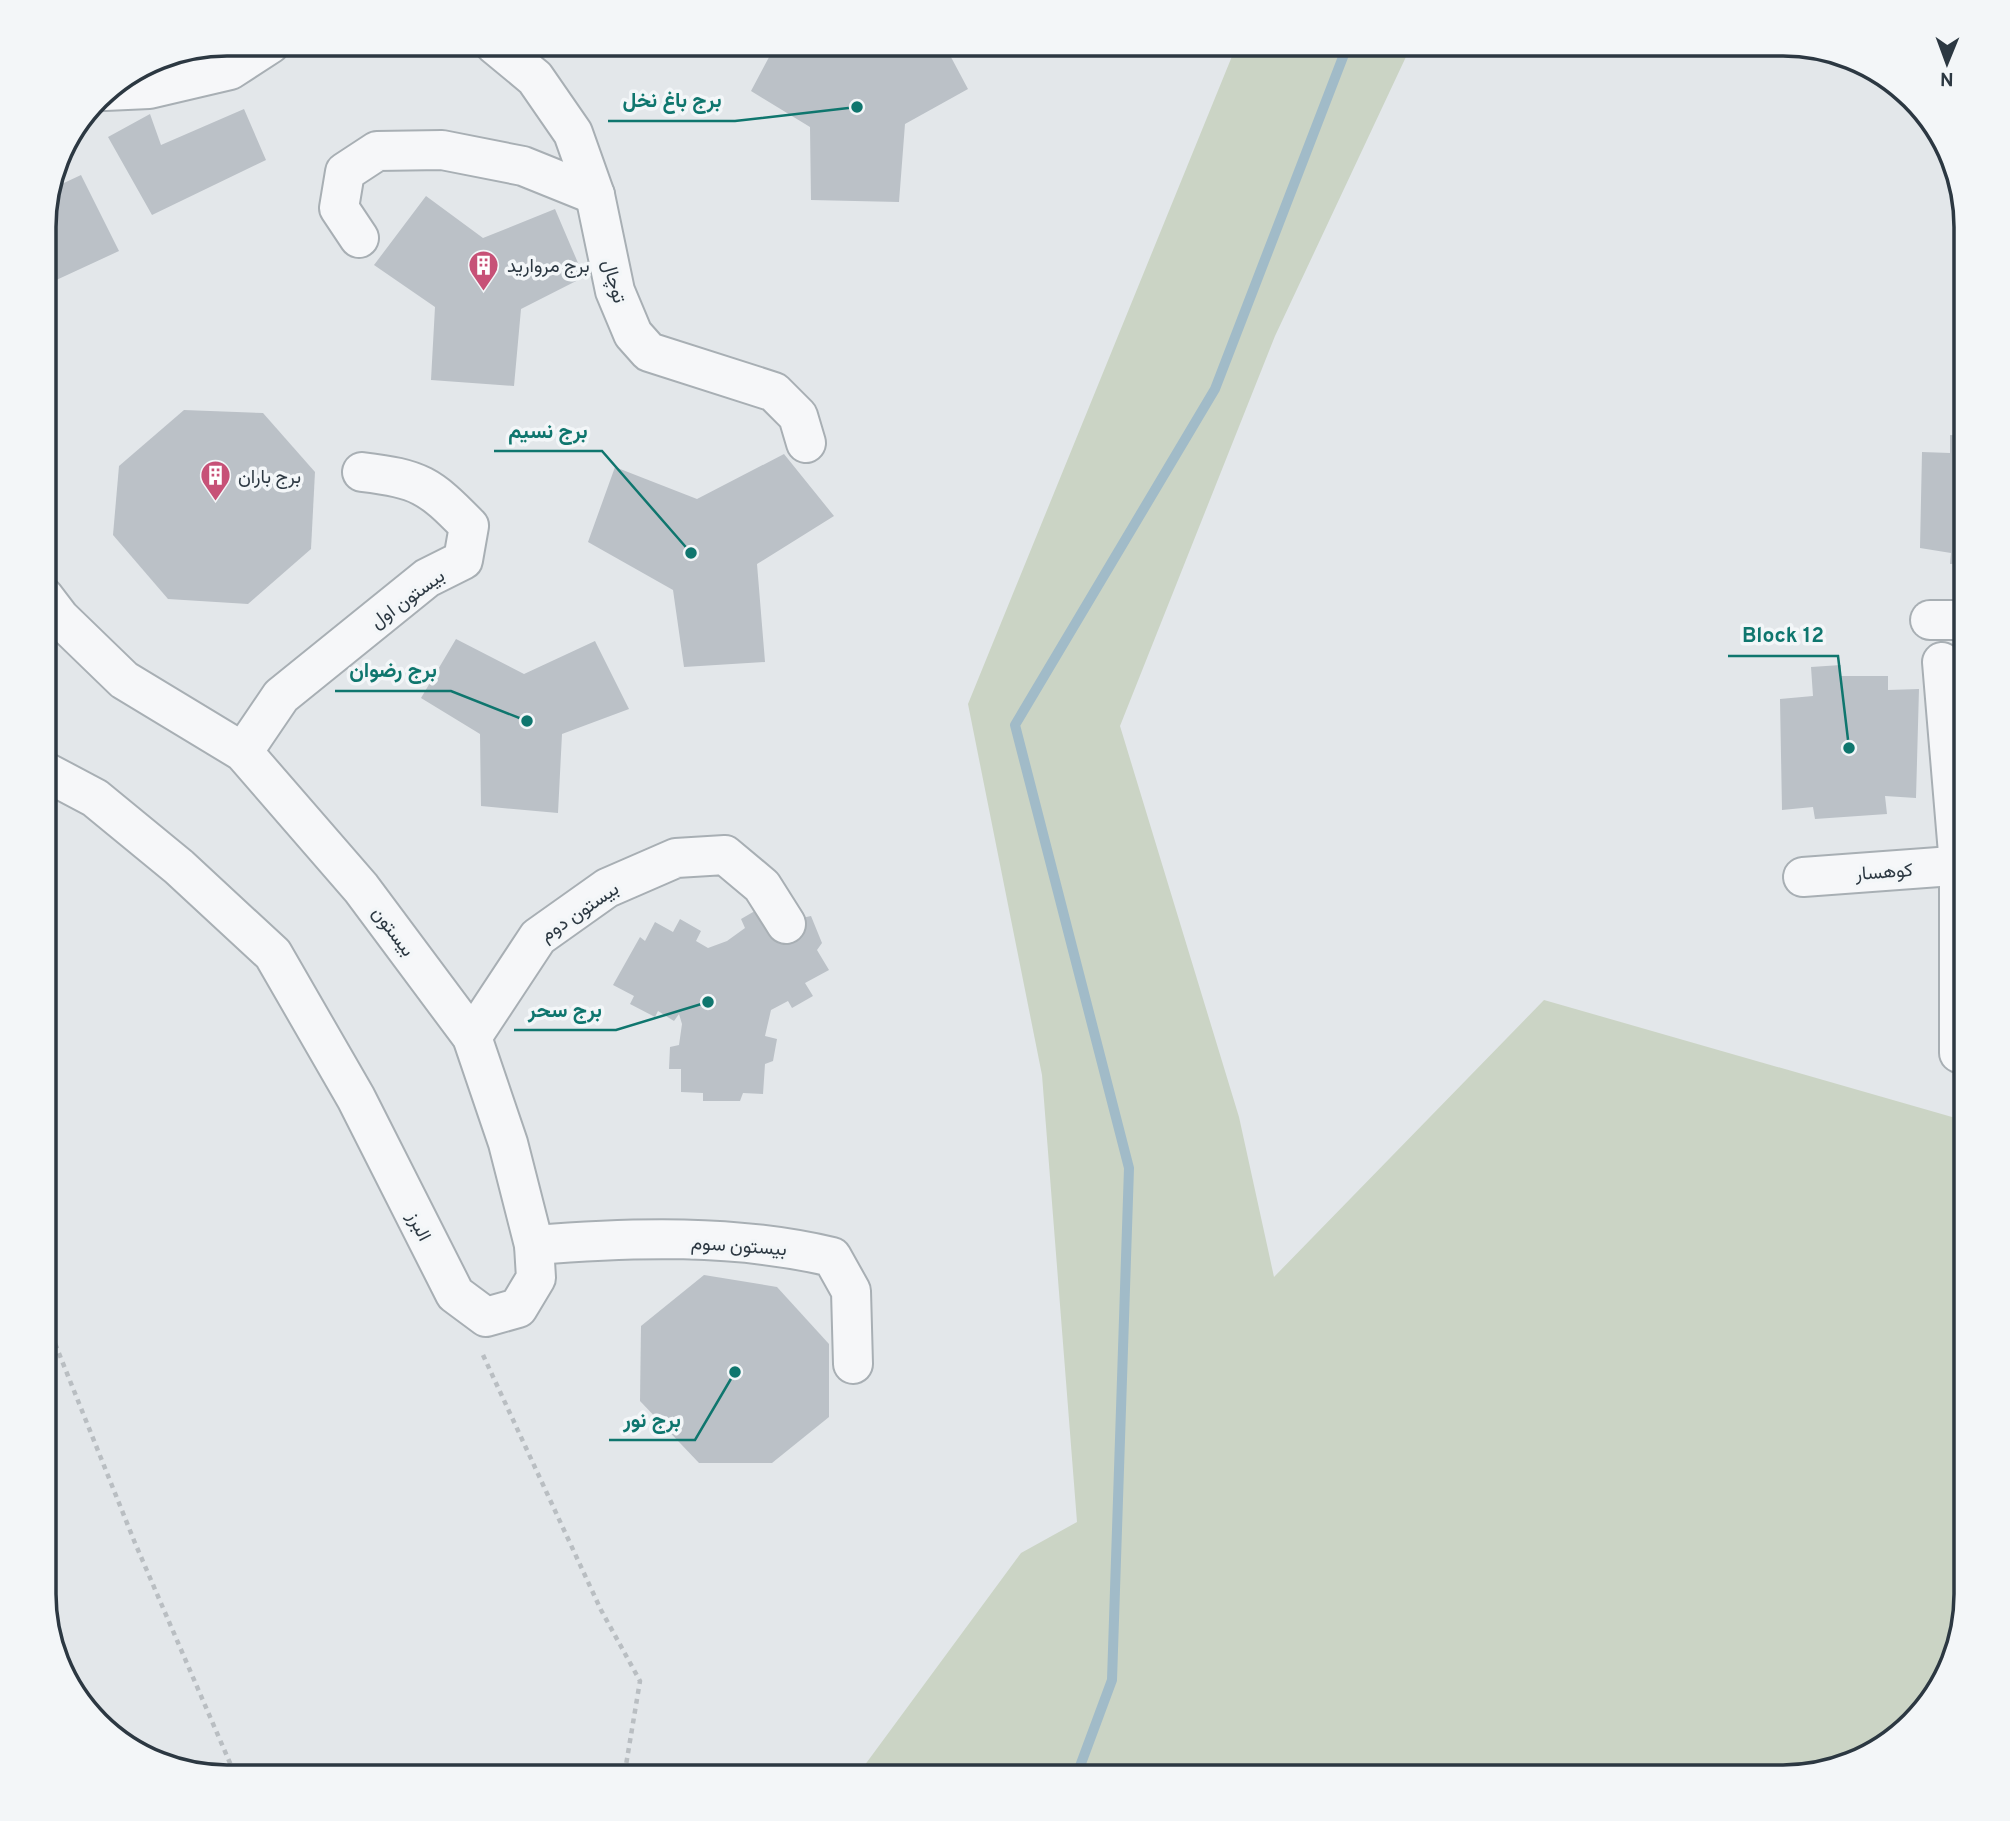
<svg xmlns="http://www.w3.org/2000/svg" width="2010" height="1821" font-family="Overpass,Vazirmatn,sans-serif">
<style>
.green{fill:#cbd4c5}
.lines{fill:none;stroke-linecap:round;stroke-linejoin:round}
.stream{stroke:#a1bbc8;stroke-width:10}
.building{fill:#bbc1c7}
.minor-casing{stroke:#a8afb4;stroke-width:42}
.path{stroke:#b9bec2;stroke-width:4.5;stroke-dasharray:5 5;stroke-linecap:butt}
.minor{stroke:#f6f7f9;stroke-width:38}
.labels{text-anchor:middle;stroke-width:7;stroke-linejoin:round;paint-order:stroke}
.poi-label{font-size:19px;fill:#2c3842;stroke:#f3f6f8;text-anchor:start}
.street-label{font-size:19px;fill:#2c3842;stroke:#f3f6f8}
.rim{fill:none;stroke:#2c3842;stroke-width:3.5}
.leader{fill:none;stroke:#0f766e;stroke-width:2.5}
.callout-dot{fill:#0f766e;stroke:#f3f6f8;stroke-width:2.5}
.callout-label{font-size:21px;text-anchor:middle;font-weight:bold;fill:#0f766e;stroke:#f3f6f8;stroke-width:7;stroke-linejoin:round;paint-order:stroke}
</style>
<rect width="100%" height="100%" fill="#e3e7ea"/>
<path class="green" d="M1237,44H1412L1275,336L1120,726L1239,1117L1274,1277L1544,1000L1966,1121V1606L1952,1665L1913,1723L1854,1763L1783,1777H856L1021,1553L1077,1522L1042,1075L968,704Z"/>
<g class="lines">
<path class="stream" d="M1076,1777L1112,1680L1129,1168L1015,725L1215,389L1348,44"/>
</g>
<g class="building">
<path d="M776,44H944L968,89L905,124L899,202L811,200L810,127L751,91Z"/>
<path d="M244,109L266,160L152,215L108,137L150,114L161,145Z"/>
<path d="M81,175L119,251L52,282L44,341V215L51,189Z"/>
<path d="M426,196L483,238L555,209L584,277L521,309L514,386L431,380L435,307L374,265Z"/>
<path d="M184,410L263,413L315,472L311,549L248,604L168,599L113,535L119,466Z"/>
<path d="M1950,435L1966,436V563L1950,564L1951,553L1920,548L1922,452L1950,453Z"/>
<path d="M784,454L834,516L757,564L765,662L684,667L673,590L588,542L615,467L697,499Z"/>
<path d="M456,639L524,674L595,641L629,709L562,734L558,813L481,806L480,734L421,698Z"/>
<path d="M1841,665V676H1888V690L1919,689L1916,798L1885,796L1887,814L1815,819L1813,807L1782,810L1780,699L1813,696L1811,667Z"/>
<path d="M760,908L797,919L811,916L822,943L817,950L829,970L805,983L813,996L792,1008L788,1001L771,1010L765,1036L777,1039L773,1061L765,1064L763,1094L743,1093L740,1101H703V1093L681,1092V1069H669L670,1047L679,1045L682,1024L679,1014L674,1021L658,1011L655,1017L630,1004L634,996L613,985L640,937L645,941L655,922L673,932L680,919L701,931L696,941L708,948L727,941L745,928L741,919Z"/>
<path d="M704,1275L777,1287L829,1344V1417L772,1463H699L640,1401L641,1326Z"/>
</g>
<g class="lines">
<defs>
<g id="minor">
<path d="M494,44L535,78L573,133L595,195L615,291L633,334L649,352L774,392L798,416L806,443"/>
<path d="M105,91L149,89L230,70L270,44"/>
<path d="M359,238L339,208L345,172L377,151L442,150L523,166L595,195"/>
<path d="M1930,620H1966"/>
<path d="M1942,662L1959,865V1053"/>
<path d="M243,752L281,696L427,578L463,560L469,526C429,485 420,479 362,472"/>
<path d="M44,771L95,798L179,867L273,954L356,1098L455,1294L486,1317L518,1308L536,1278L534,1245L508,1143L472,1037L361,888L243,752L124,680L60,618L44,597"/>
<path d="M1803,877L1966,865"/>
<path d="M472,1037L538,937L607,888L676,858L725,855L762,886L786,924"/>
<path d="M534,1245C633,1237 735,1234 832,1257L851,1291L853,1364"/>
</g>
</defs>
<use href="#minor" class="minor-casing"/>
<g class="path">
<path d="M44,1316L135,1543L236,1777"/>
<path d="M483,1355L601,1610L640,1681L624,1777"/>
</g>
<use href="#minor" class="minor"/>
</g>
<defs>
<symbol id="building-pin" viewBox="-11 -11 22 30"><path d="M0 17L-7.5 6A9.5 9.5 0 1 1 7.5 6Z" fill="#c75177" stroke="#f3f6f8"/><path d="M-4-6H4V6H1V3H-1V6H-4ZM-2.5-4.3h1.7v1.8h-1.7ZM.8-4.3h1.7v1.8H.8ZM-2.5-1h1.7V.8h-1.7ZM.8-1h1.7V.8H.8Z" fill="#fff"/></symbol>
</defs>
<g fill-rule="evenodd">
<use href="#building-pin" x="466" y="248" width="35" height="47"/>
<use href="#building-pin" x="198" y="458" width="35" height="47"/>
</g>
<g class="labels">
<g class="poi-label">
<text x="507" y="272">برج مروارید</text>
<text x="238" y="483">برج باران</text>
</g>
<g class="street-label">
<text transform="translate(615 281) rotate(74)" y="7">توچال</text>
<text transform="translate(407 598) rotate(-36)" y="7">بیستون اول</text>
<text transform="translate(1884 871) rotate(-4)" y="7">کوهسار</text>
<text transform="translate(579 911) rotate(-34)" y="7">بیستون دوم</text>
<text transform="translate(394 931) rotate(53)" y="7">بیستون</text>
<text transform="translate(420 1226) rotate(63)" y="7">البرز</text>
<text transform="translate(739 1245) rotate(4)" y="7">بیستون سوم</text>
</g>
</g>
<path d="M0 0H2010V1821H0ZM227 56H1783A171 171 0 0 1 1954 227V1594A171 171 0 0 1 1783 1765H227A171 171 0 0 1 56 1594V227A171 171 0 0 1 227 56Z" fill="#f3f6f8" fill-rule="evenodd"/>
<path class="rim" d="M227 56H1783A171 171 0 0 1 1954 227V1594A171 171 0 0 1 1783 1765H227A171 171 0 0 1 56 1594V227A171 171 0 0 1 227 56Z"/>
<path class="leader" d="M857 107L735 121H608M691 553L602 451H494M1849 748L1838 656H1728M527 721L451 691H335M708 1002L616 1030H514M735 1372L695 1440H609"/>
<g class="callout-dot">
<circle cx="857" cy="107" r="7"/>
<circle cx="691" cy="553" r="7"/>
<circle cx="1849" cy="748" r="7"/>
<circle cx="527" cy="721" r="7"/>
<circle cx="708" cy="1002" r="7"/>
<circle cx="735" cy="1372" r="7"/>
</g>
<g class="callout-label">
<text x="672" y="107">برج باغ نخل</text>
<text x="548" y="438">برج نسیم</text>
<text x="1783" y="642">Block 12</text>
<text x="393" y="677">برج رضوان</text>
<text x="565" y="1017">برج سحر</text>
<text x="652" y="1427">برج نور</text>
</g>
<g transform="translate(1947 63) rotate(181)" stroke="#f3f6f8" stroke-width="5" paint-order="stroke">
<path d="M0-5L12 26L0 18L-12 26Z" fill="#2c3842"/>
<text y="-10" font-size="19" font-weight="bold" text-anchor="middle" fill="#2c3842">N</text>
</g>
</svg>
